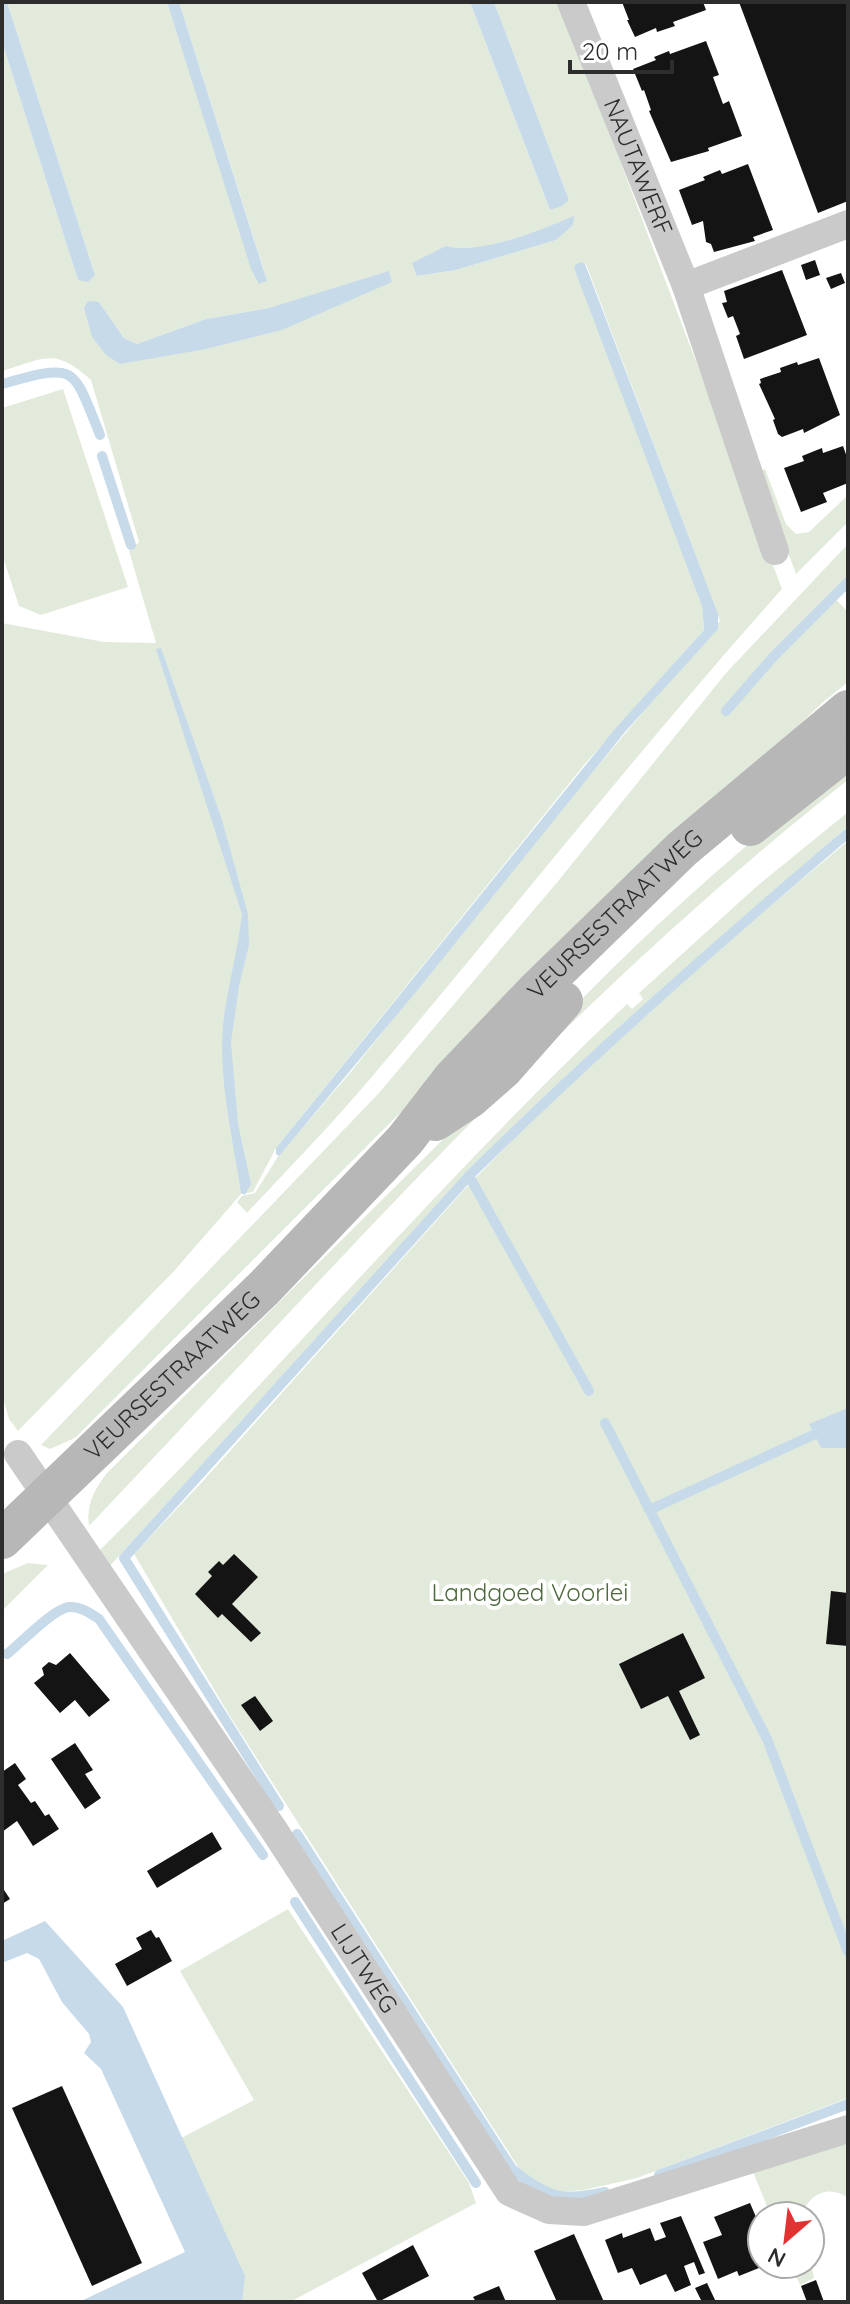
<svg xmlns="http://www.w3.org/2000/svg" width="850" height="2304" font-family="Quicksand,sans-serif">
<style>
.green{fill:#e2ebdb;fill-rule:evenodd}
.water{fill:#c7daea}
.lines{fill:none;stroke-linecap:round;stroke-linejoin:round}
.stream{stroke:#c7daea;stroke-width:10}
.building{fill:#141414}
.street{stroke:#cacaca;stroke-width:28}
.secondary{stroke:#b7b7b7;stroke-width:40}
.labels{text-anchor:middle;stroke-width:8;stroke-linejoin:round;paint-order:stroke}
.street-label{font-size:24px;fill:#2d2d2d;stroke:#fff}
.park-label{font-size:24px;fill:#4d683c;stroke:#fff}
</style>
<rect width="100%" height="100%" fill="#fff"/>
<g class="green">
<path d="M7,2H167L187,63L267,280L179,2H470L550,210L569,200L494,2H560L782,589C640,748 508,916 370,1079C331,1125 288,1169 247,1213L237,1202L242,1196L255,1193L279,1155L350,1073L554,818L720,621L586,264L582,262L702,606L704,630L584,765L276,1148L253,1192L241,1194L175,1270L18,1431L9,1419L2,1394V623L104,642L156,643L129,551L139,542L91,380C54,347 46,358 2,371V42L78,280L95,275ZM573,217L556,240L456,270L417,276L446,246C481,255 540,231 573,217ZM99,302L124,338L137,344L206,319L269,308L106,355Z"/>
<path d="M63,389L128,587L41,615L19,606L2,554V408Z"/>
<path d="M765,469L786,524L796,534L809,532L848,495V522L796,574L758,472Z"/>
<path d="M848,544V578L831,594L848,612V682L822,703L397,1116L75,1438L50,1449L41,1445L378,1094L559,880L726,673Z"/>
<path d="M848,765V780C568,1000 333,1269 89,1526C86,1505 94,1490 107,1473L537,1046C632,944 736,849 848,765Z"/>
<path d="M848,812V826L640,1009L532,1108L467,1172L109,1567L98,1552C278,1373 443,1178 627,1004L632,1009L643,999L639,993L756,887Z"/>
<path d="M848,841V2098L637,2178L584,2190L555,2192L520,2170L231,1718L134,1554L203,1481L463,1191L559,1092L683,979Z"/>
<path d="M28,1563L48,1565L2,1611V1574Z"/>
<path d="M288,1909L469,2183L476,2203L290,2302H237L164,2147L254,2100L180,1971Z"/>
<path d="M848,2132V2198C829,2184 808,2194 802,2216H771L753,2172Z"/>
<path d="M810,2259L814,2278L800,2285L791,2264H810Z"/>
</g>
<g class="water">
<path d="M2,2H7L95,275L88,282L78,280L2,42Z"/>
<path d="M167,2H179L267,281L259,284L251,269Z"/>
<path d="M470,2H494L569,200L562,206L550,210Z"/>
<path d="M574,216L573,225L556,240L456,270L417,276L412,263L446,246C481,255 541,230 574,216Z"/>
<path d="M582,262L585,264L718,614V629L625,732L416,992L279,1156L276,1154V1148L614,730L704,630L702,606L574,268L576,264Z"/>
<path d="M389,271L392,282L282,330L206,349L120,364L106,355L92,337L84,308L88,301L99,302L124,338L137,344L206,319L269,308Z"/>
<path d="M161,648L222,820L248,914L249,945L239,986L231,1043L238,1124L251,1184L245,1195L241,1193C233,1138 218,1080 223,1025C227,988 238,951 242,914L156,649Z"/>
<path d="M848,1408V1448H821L809,1424Z"/>
<path d="M45,1921L123,2007L245,2276L242,2302H79L185,2252L101,2069L84,2053L91,2042L89,2034L62,2002L39,1959L27,1953L2,1963V1941Z"/>
</g>
<g class="lines">
<g class="stream">
<path d="M2,384C77,363 72,365 100,435"/>
<path d="M102,456L131,545"/>
<path d="M726,711L774,656L848,582"/>
<path d="M469,1176C590,1056 718,944 848,833"/>
<path d="M605,1423L767,1739L848,1952"/>
<path d="M649,1510L813,1435"/>
<path d="M7,1654C21,1643 53,1609 69,1607C80,1606 90,1613 99,1619L263,1855"/>
<path d="M279,1806L124,1558L469,1176L589,1391"/>
<path d="M297,1834L512,2169C547,2197 561,2202 605,2192"/>
<path d="M295,1902L476,2183"/>
<path d="M659,2175L848,2104"/>
</g>
</g>
<g class="building">
<path d="M622,2H703L706,10L673,22L675,26L657,32L656,28L635,37L627,20H629Z"/>
<path d="M739,2H848V201L818,213Z"/>
<path d="M706,41L719,75L713,77L723,104L729,101L742,136L708,148L709,151L671,162L649,111L651,110L644,90L642,91L633,69L656,60L654,57L669,51L670,54Z"/>
<path d="M748,164L773,230L753,237L755,241L714,252L711,244L706,242L703,221L692,225L679,190L705,180L703,177L720,170L722,174Z"/>
<path d="M815,260L820,275L806,280L801,265Z"/>
<path d="M782,270L807,335L744,359L736,336L740,334L733,316L728,318L722,303L727,302L724,291Z"/>
<path d="M841,273L845,283L831,289L826,278Z"/>
<path d="M819,358L840,415L804,433L803,429L782,437L778,434L773,420L775,419L759,384L761,383L760,379L781,372L780,368L797,362L798,365Z"/>
<path d="M843,446L848,460V483L823,493L827,502L801,512L784,468L804,461L802,456L822,448L823,453Z"/>
<path d="M234,1554L258,1577L232,1604L261,1633L251,1642L222,1614L218,1618L195,1594L212,1576L208,1572L219,1561L223,1565Z"/>
<path d="M831,1591L848,1593V1646L826,1644Z"/>
<path d="M683,1633L705,1678L679,1691L700,1735L690,1740L668,1696L641,1709L619,1664Z"/>
<path d="M70,1653L110,1700L89,1717L75,1700L60,1713L34,1683L44,1675L42,1668L49,1662L56,1665Z"/>
<path d="M255,1696L273,1721L260,1731L241,1705Z"/>
<path d="M75,1743L93,1770L85,1774L101,1798L85,1809L51,1759Z"/>
<path d="M15,1763L26,1779L18,1785L31,1803L35,1801L45,1816L49,1814L59,1829L33,1846L17,1821L2,1832V1772Z"/>
<path d="M212,1832L222,1849L157,1888L147,1871Z"/>
<path d="M2,1887L10,1899L2,1904Z"/>
<path d="M151,1930L156,1938L159,1937L172,1961L127,1986L115,1964L142,1949L136,1938Z"/>
<path d="M62,2086L142,2263L92,2286L12,2108Z"/>
<path d="M750,2203L762,2231V2264H769L739,2276L737,2271L718,2279L703,2242L722,2235L714,2217Z"/>
<path d="M681,2216L705,2273L699,2275L694,2262L684,2266L691,2285L675,2292L666,2274L640,2285L632,2268L618,2273L605,2240L622,2233L623,2238L650,2228L655,2241L666,2237L660,2223Z"/>
<path d="M574,2234L604,2302H557L534,2251Z"/>
<path d="M413,2245L429,2276L378,2302L362,2273Z"/>
<path d="M816,2280L824,2302H807L801,2286Z"/>
<path d="M707,2283L716,2302H702L695,2288Z"/>
<path d="M499,2286L506,2302H476L473,2297Z"/>
</g>
<g class="lines">
<g class="street">
<path id="s1" d="M571,2L686,286L848,224"/>
<path d="M686,286L775,551"/>
<path id="s2" d="M18,1454L274,1830L509,2192L549,2210L584,2212L848,2129"/>
</g>
<g class="secondary">
<path d="M750,826L848,749"/>
<path d="M435,1121L470,1098L503,1069L563,1001"/>
<path id="s3" d="M2,1539L264,1288L405,1140L453,1078L538,989L682,849L848,710"/>
</g>
</g>
<g class="labels">
<g class="street-label">
<text dy="8" stroke="none"><textPath href="#s1" startOffset="178">NAUTAWERF</textPath></text>
<text dy="8" stroke="none"><textPath href="#s3" startOffset="876">VEURSESTRAATWEG</textPath></text>
<text dy="8" stroke="none"><textPath href="#s3" startOffset="236">VEURSESTRAATWEG</textPath></text>
<text dy="8" stroke="none"><textPath href="#s2" startOffset="620">LIJTWEG</textPath></text>
</g>
<g class="park-label">
<text x="530" y="1601">Landgoed Voorlei</text>
</g>
</g>
<rect width="850" height="2304" fill="none" stroke="#2d2d2d" stroke-width="8"/>
<g transform="translate(786 2240) rotate(208)"><circle r="38" fill="#ffffff" stroke="#ababab" stroke-width="2"/>
<path d="M0-6L14 30L0 20L-14 30Z" fill="#e13232"/>
<text y="-12" font-size="22" font-weight="bold" text-anchor="middle" fill="#2d2d2d">N</text>
</g>
<path d="M570 60v12h102v-12" fill="none" stroke="#2d2d2d" stroke-width="4"/>
<text x="582" y="60" font-size="24" fill="#2d2d2d" stroke="#ffffff" stroke-width="6" paint-order="stroke">20 m</text>
</svg>
